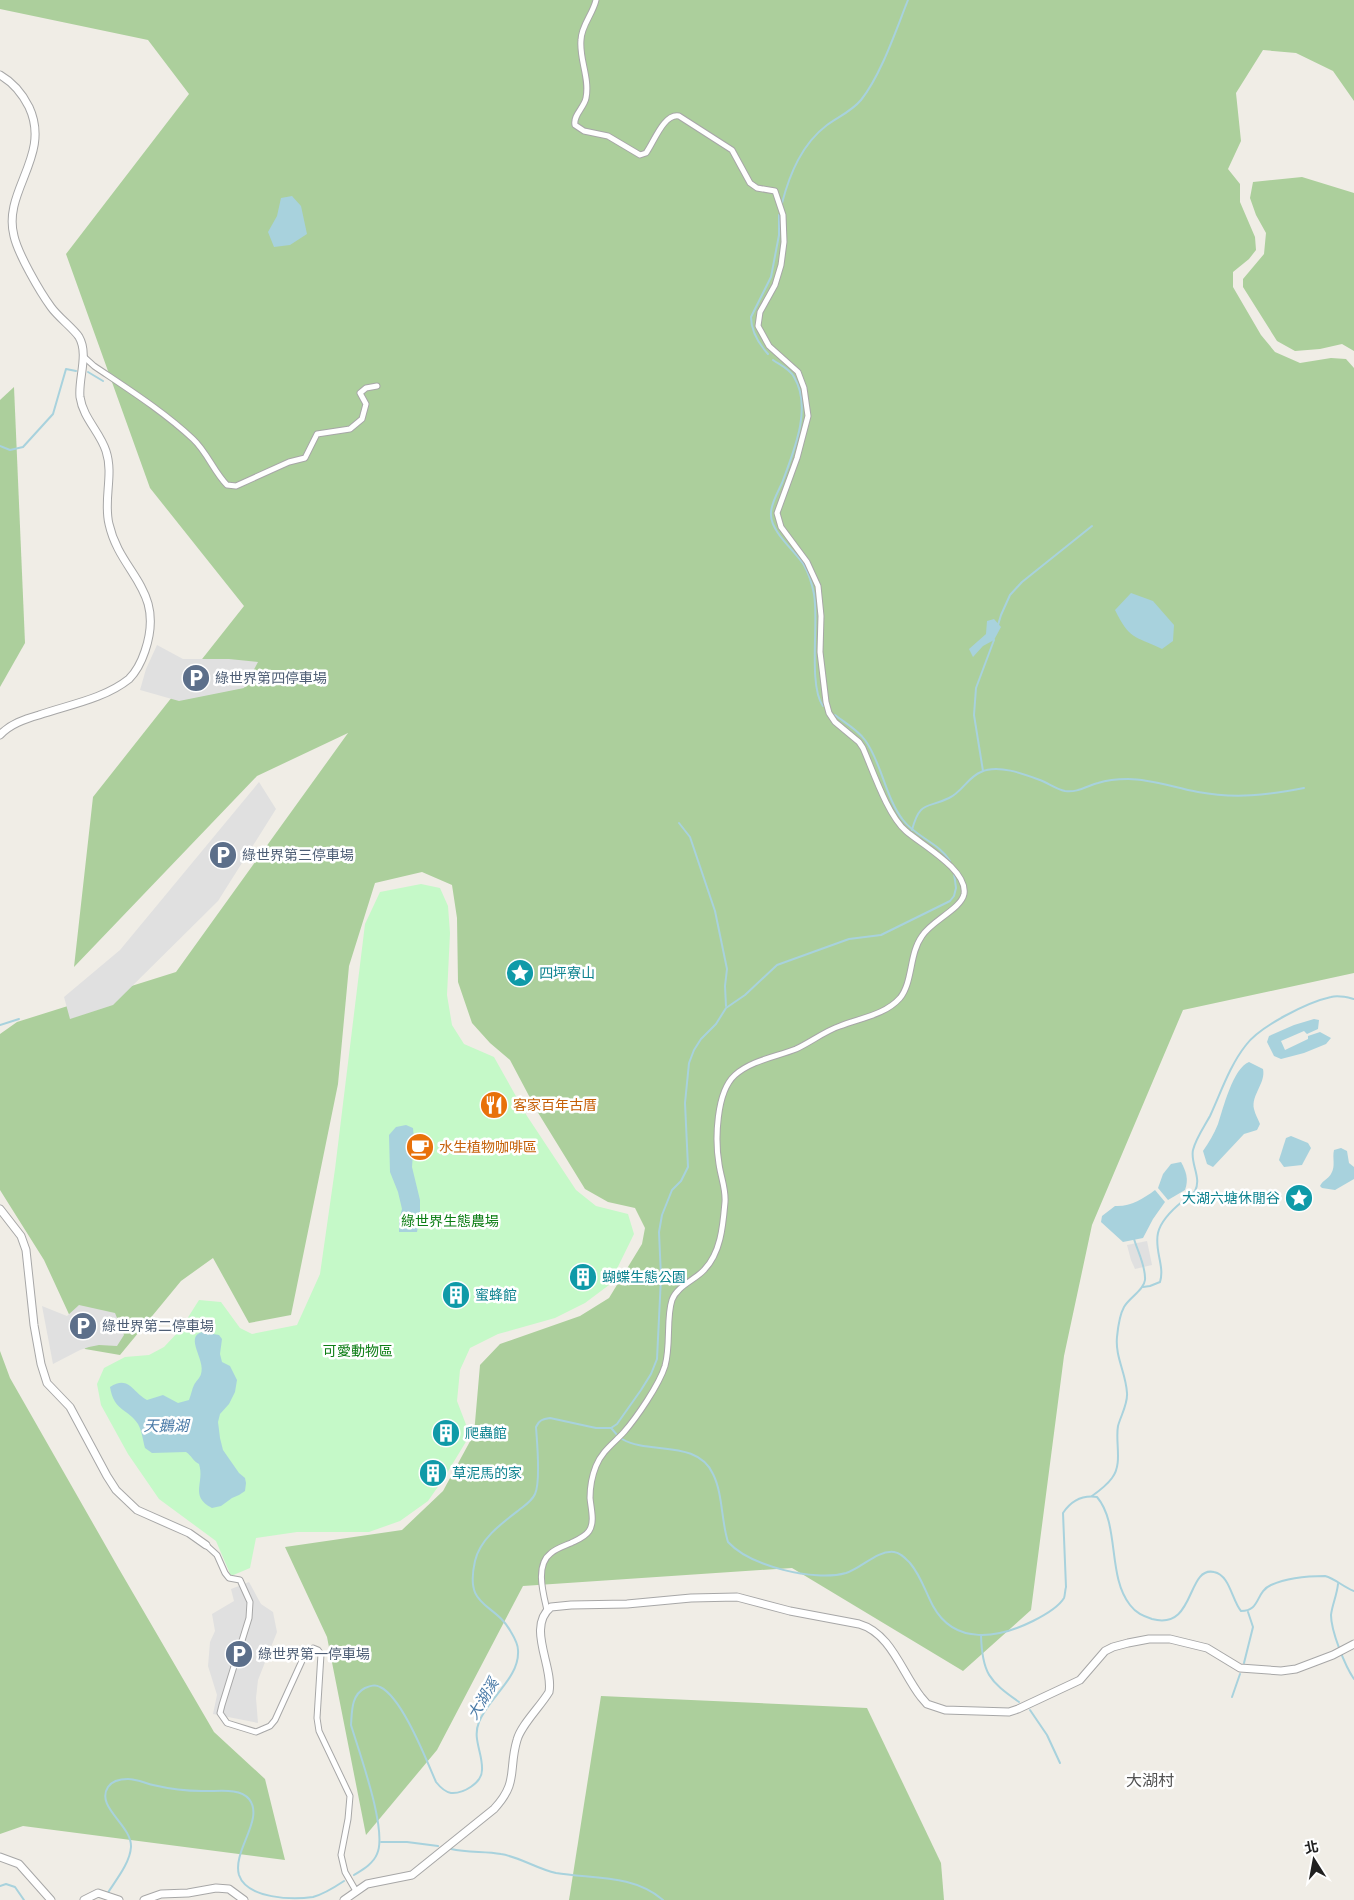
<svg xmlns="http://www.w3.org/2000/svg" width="1354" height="1900" font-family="Cabin,'Noto Sans TC',sans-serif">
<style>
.forest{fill:#accf9c}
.park{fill:#c5f9c8}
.parking{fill:#e0e0e0}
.water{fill:#a8d2dd}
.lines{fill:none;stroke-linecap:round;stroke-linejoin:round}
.stream{stroke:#a8d2dd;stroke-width:2}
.minor-casing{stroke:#a7a7a7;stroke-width:7}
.tertiary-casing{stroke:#a7a7a7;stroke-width:9}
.minor{stroke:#fff;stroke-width:5}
.tertiary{stroke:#fff;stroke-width:7}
.labels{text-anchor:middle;stroke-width:5;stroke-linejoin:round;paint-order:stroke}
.service-label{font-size:14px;fill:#4e5e75;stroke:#fff;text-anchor:start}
.culture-label{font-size:14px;fill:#0d838f;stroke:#fff;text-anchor:start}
.food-label{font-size:14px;fill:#c56008;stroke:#fff;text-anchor:start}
.park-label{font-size:14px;fill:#0d7e15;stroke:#fff}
.water-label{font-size:15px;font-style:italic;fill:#4a7aa7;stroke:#fff}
.quarter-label{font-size:16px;fill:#535353;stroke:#fff}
</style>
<rect width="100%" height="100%" fill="#f0ede6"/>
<g class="forest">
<path d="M0,0H1354V101L1333,71L1296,53L1263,50L1236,93L1241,141L1228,169L1240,184V202L1255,237L1256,250L1249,259L1233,272V287L1261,335L1275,352L1300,363L1331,358L1346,359L1354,368V973L1183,1010L1092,1225L1064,1356L1031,1610L963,1671L792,1568L523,1586L437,1750L366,1835L327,1637L285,1547L402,1530L443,1491L474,1434L480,1365L500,1344L580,1316L609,1298L642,1244L645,1228L635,1208L608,1202L585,1189L537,1111L510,1060L490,1043L472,1023L458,982L457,918L452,885L422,872L375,883L349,966L338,1084L291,1315L249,1323L213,1258L181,1281L120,1355L85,1349L44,1260L0,1190V1034L17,1022L176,972L348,733L257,776L74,967L93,797L244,606L150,488L66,254L189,94L148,40L0,9Z"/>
<path d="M1302,177L1354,193V351L1342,344L1320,349L1295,351L1277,341L1243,287V279L1264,254L1266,233L1256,215L1250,198L1253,182Z"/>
<path d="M14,387L25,643L0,687V400Z"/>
<path d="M0,1351L10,1378L119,1569L214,1732L265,1779L285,1860L23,1826L0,1834Z"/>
<path d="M601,1696L867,1708L941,1863L944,1900H569Z"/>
</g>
<path class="park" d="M421,884L440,888L448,906L450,933L447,995L452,1025L464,1044L494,1057L527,1116L576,1190L596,1206L628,1214L634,1234L609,1285L585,1303L555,1318L498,1334L470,1348L460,1370L457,1401L470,1435L444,1478L428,1501L400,1521L369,1532H297L256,1538L250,1568L231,1576L216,1541L159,1499L128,1454L101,1405L97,1384L104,1368L125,1357L149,1355L164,1347L180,1330L199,1300L221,1302L240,1328L252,1334L297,1325L320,1274L335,1169L365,924L380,892Z"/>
<g class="parking">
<path d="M157,645L183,659H229L258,662L244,688L179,701L140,690L146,669Z"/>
<path d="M259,782L276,809L218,901L113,1005L70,1019L64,997L120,950Z"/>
<path d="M1147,1241L1152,1265L1135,1269L1131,1260L1127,1245Z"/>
<path d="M79,1305L115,1313L124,1335L117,1346L99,1345L89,1347L80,1350L53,1364L42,1306L67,1316Z"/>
<path d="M249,1582L261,1604L273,1612L277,1632L258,1680L256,1698L258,1723L213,1714L217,1695L208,1666L210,1642L215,1631L212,1614L234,1601L231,1589Z"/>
</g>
<g class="water">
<path d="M292,196L301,206L307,234L290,245L274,247L268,232L277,216L281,198Z"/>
<path d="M1131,593L1153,601L1174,625L1173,641L1162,649C1133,635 1130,640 1115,610Z"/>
<path d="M994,619L1001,627L994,640L983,646L973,657L969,649L986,634L987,621Z"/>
<path d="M1314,1019L1319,1020L1318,1029L1307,1034L1304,1031L1281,1041L1285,1050L1308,1039V1036L1320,1032L1331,1038L1326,1044L1304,1053L1281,1059L1274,1056L1267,1042L1269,1036L1294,1025Z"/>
<path d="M1249,1062L1263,1069C1266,1083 1251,1095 1254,1109C1255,1114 1258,1119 1260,1124L1257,1130L1244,1134L1213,1167L1207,1164L1203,1151C1209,1142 1214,1134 1218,1124C1223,1109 1233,1068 1249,1062Z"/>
<path d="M406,1125L413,1128L414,1139L412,1167L420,1200V1215L417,1232H399V1220L402,1209L398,1192L390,1172L389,1135L396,1127Z"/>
<path d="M1291,1136L1308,1143L1311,1148L1302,1165L1284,1167L1279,1160L1286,1138Z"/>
<path d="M1341,1148L1347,1151L1349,1163L1354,1167V1179L1335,1190L1322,1188L1320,1186C1323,1180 1328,1179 1331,1174C1336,1166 1332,1158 1334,1150Z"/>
<path d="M1181,1162C1186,1171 1189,1179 1185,1190L1168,1200L1158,1188L1163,1174L1171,1164Z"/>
<path d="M1155,1190L1165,1202L1153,1219L1143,1238L1123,1242L1101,1222L1102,1216L1115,1206C1130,1207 1143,1199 1155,1190Z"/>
<path d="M202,1332L219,1335L222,1339L220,1354L222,1362L230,1366L237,1380L235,1392L229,1404L220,1414L218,1422L220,1438L223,1450L239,1473L245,1478L246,1483L245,1491L239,1495L232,1498L221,1506L212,1508C189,1496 205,1483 199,1464C193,1461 192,1456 186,1452L152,1453L145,1448C143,1441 142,1431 138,1424C129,1409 114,1412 110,1387C129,1375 132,1392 147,1400L163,1395L178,1403L189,1400C191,1395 192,1389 194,1385C196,1381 200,1378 201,1374C206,1360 184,1337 202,1332Z"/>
</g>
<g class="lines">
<g class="stream">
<path d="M782,203C790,173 802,144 827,125C838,117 852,111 861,100C881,75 896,30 908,0"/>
<path d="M768,354C759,344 751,331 751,317L771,277L779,235V215"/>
<path d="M773,360C780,365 790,369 794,377C813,408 793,453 782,483C778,492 770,505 771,515C771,532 795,551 804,565C809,574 812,584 814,594C819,620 808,686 823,706"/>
<path d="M88,372L103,381"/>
<path d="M0,446L10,450L23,447L53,414L66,369L76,371"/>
<path d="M998,625L1001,615L1010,595L1022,582L1092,526"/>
<path d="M835,715C844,722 858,730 865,740C882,763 885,797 903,820C916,837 939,843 950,861"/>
<path d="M983,771L974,715L976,688L994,640"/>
<path d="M679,823L690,837L715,911L727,969L725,986L726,1006"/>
<path d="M912,830C920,800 927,809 949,798C962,792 968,777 981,772C998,764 1024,774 1040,780C1048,783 1056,789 1065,791C1077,793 1087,786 1098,783C1107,780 1117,779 1128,779C1152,779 1175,788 1198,792C1236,799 1267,795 1304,788"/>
<path d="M0,1025L19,1019"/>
<path d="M1143,1287L1150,1286L1160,1282C1165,1266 1154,1250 1158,1233C1161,1220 1173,1209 1183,1201C1187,1198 1192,1195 1195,1191C1202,1178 1190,1163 1193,1150C1196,1138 1204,1127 1210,1116C1221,1092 1230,1065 1246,1045C1260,1026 1308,1002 1331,997C1339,995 1346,997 1354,999"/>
<path d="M611,1428C615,1432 618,1437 622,1439C649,1455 697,1439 713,1474C723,1494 721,1520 728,1542C750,1566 814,1582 846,1573C862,1568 877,1550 894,1552C901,1553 905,1558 910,1563C921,1576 925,1591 933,1606C955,1646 999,1638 1033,1621C1043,1616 1058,1608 1064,1598C1065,1596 1065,1590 1066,1587L1063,1513C1071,1501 1083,1495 1097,1497C1120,1524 1107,1576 1130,1605C1136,1613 1143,1616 1152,1619C1196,1631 1186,1566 1214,1572C1230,1575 1232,1601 1241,1611C1261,1611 1255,1592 1271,1585C1287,1578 1308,1576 1325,1576C1336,1579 1343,1587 1354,1591"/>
<path d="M611,1428L617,1424L641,1390L651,1374L657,1359L661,1277L659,1232L662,1215L672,1190L681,1181L688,1167L685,1103L689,1063L694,1050L701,1039L716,1024L726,1008L745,995L777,965L849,939L881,935L950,901L954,896L956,888L954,873"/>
<path d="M1092,1496C1099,1491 1107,1485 1112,1478C1123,1464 1115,1442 1118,1426C1121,1415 1128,1404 1127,1393C1126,1373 1115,1357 1117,1337C1118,1327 1119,1316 1124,1307C1129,1298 1144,1290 1145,1280C1146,1267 1138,1252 1134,1239"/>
<path d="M1338,1584C1337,1595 1332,1605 1331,1615C1331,1631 1345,1666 1354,1679"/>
<path d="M981,1635C982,1673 989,1681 1019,1702"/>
<path d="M1244,1663L1253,1627L1248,1612"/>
<path d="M1232,1697L1240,1674"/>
<path d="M1030,1710L1047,1735L1060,1763"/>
<path d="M381,1842H407L438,1846"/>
<path d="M451,1849C468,1853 485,1851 501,1854C520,1857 537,1869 556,1873C592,1879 633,1874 663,1900"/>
<path d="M354,1875C362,1870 373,1864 377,1854C388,1831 359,1752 351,1725C352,1712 351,1695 365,1688C370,1686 375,1684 380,1687C402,1697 426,1759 436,1782C440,1787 445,1792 451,1793C463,1794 482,1783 482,1770C483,1753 472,1739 479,1722C488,1698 520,1678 518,1650C518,1644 514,1637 511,1632C494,1601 464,1609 475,1561C480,1539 502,1523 519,1510C524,1506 532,1501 535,1494C541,1482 537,1442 536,1427C539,1420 543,1419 550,1418L596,1428H611"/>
<path d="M0,1886L6,1884L15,1887L24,1900"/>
<path d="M107,1894C116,1880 130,1863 131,1847C132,1825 95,1807 108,1787C112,1781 121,1779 128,1779C136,1779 145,1783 153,1785C170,1789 185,1791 202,1791C216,1792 239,1787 249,1799C265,1819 232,1851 239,1875C247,1899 293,1900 313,1897C324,1894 335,1887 344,1881"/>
</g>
<defs>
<g id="minor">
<path d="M83,356L94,366C128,389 163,411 193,439C207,452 214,472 227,485L236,486L289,462L305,458L317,434L350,429L362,419L366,404L360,393L366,388L377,386"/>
<path d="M206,1545L217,1555L225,1573L229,1578L240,1580L250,1602L249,1618L222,1705L220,1713L227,1723L256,1732L270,1726L275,1720L306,1652L313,1648L318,1650L321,1654L317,1718L319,1731L350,1796L348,1819L341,1855L345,1872L356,1891"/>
<path d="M547,1610C543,1593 535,1565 551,1553C557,1548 564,1546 571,1543C577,1540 585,1537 589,1531C595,1522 591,1509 590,1498C590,1487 592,1476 596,1466C602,1451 614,1443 624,1432C637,1417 659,1385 665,1366C671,1345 666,1318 672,1300C677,1286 695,1280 704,1270C721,1253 723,1225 725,1202C726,1189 721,1178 719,1164C715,1140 716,1092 735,1075C752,1060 776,1057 796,1049C811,1042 825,1031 840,1026C860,1018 885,1015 900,998C913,982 909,954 922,936C931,921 961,909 964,894C968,870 922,845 906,831C888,816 873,771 863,748L859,742L835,722L829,713L826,702L820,652L821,616L818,586L807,562L781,527L777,513L797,458L808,416L804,388L798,372L769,346L758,326L760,312L775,285L781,265L784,242L783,215L775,191L757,188L750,183L732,150L679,116C664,113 654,142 646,153L640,155L608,136L584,131L575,125C573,115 584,108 586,98C590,78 579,59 581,40C581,26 593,14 596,0"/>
</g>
<g id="tertiary">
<path d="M0,75C14,83 22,93 29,107C52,156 2,191 14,236C18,254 40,292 51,307C58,317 74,329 79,337C89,354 78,379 80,397C83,418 100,432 106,451C114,475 103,500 109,524C120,574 166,589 145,651C142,660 136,672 129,679C104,699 68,705 39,715C25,719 10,724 0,735"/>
<path d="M0,1209L21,1236L26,1250L34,1325L41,1364L47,1383L70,1407L107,1476L116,1490L137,1510L189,1533L206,1545"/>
<path d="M0,1857L19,1864L51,1900"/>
<path d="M84,1900L98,1893L119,1900"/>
<path d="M144,1900L161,1894L188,1893L216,1888L229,1889L244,1900"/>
<path d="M344,1900L367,1884L412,1875L494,1809C519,1782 508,1770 517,1740C521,1725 540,1707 549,1692C554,1667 526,1627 551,1607L571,1605L627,1604L691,1598L737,1597L790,1611L859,1624C891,1633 902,1673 921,1697L927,1704L945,1710L1009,1712L1018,1709L1080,1680L1105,1651L1113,1647L1128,1643L1149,1639H1170L1207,1648L1240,1668L1281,1671L1296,1669L1333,1655L1354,1644"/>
</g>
</defs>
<use href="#minor" class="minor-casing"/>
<use href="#tertiary" class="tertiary-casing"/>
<use href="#minor" class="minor"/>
<use href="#tertiary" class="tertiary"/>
</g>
<defs>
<symbol id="parking-disc" viewBox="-11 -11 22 22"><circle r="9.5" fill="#5c6f8a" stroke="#fff"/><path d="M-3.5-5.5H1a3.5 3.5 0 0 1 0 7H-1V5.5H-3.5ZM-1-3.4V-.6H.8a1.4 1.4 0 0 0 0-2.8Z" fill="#fff"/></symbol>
<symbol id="sight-disc" viewBox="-11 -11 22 22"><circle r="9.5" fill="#0f9aa8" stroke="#fff"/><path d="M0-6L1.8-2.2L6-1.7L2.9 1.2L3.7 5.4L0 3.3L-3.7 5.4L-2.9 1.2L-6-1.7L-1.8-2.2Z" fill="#fff"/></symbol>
<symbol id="restaurant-disc" viewBox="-11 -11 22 22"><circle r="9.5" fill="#e8710a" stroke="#fff"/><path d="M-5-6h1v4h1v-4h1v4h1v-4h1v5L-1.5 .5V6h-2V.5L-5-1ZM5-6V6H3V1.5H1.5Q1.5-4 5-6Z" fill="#fff"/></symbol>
<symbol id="cafe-disc" viewBox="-11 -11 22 22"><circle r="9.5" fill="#e8710a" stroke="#fff"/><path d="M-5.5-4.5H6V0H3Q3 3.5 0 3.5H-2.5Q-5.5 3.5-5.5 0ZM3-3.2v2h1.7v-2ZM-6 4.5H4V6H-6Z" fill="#fff"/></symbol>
<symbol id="building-disc" viewBox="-11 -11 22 22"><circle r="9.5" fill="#0f9aa8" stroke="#fff"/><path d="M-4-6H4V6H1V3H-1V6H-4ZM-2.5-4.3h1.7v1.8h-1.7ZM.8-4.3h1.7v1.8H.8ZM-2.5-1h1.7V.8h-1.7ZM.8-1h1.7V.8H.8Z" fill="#fff"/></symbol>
</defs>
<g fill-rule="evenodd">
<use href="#parking-disc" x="180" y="662" width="32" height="32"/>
<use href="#parking-disc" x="207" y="839" width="32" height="32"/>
<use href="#sight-disc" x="504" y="957" width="32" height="32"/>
<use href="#restaurant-disc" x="478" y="1089" width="32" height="32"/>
<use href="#cafe-disc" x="404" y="1131" width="32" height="32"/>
<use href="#sight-disc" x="1283" y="1182" width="32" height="32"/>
<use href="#building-disc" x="567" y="1261" width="32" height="32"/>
<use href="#building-disc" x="440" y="1279" width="32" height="32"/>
<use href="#parking-disc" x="67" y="1310" width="32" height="32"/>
<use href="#building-disc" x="430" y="1417" width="32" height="32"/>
<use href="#building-disc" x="417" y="1457" width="32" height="32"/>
<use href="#parking-disc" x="223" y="1638" width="32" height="32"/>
</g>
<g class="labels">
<g class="service-label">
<text x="215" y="683">綠世界第四停車場</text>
<text x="242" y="860">綠世界第三停車場</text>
<text x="102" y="1331">綠世界第二停車場</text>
<text x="258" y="1659">綠世界第一停車場</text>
</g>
<g class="culture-label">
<text x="539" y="978">四坪寮山</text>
<text x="1280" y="1203" text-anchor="end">大湖六塘休閒谷</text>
<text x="602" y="1282">蝴蝶生態公園</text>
<text x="475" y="1300">蜜蜂館</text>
<text x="465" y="1438">爬蟲館</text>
<text x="452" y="1478">草泥馬的家</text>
</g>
<g class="food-label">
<text x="513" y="1110">客家百年古厝</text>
<text x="439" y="1152">水生植物咖啡區</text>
</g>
<g class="park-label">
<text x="450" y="1226">綠世界生態農場</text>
<text x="358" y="1356">可愛動物區</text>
</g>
<g class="water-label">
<text x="166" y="1431">天鵝湖</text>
<text transform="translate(483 1699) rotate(-59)" y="5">大湖溪</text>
</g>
<g class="quarter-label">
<text x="1150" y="1786">大湖村</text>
</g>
</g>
<g transform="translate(1314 1860) rotate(349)" stroke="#ffffff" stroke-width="4" paint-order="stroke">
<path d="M0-4L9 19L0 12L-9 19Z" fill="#202020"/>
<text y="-8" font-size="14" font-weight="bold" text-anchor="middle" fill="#202020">北</text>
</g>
</svg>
